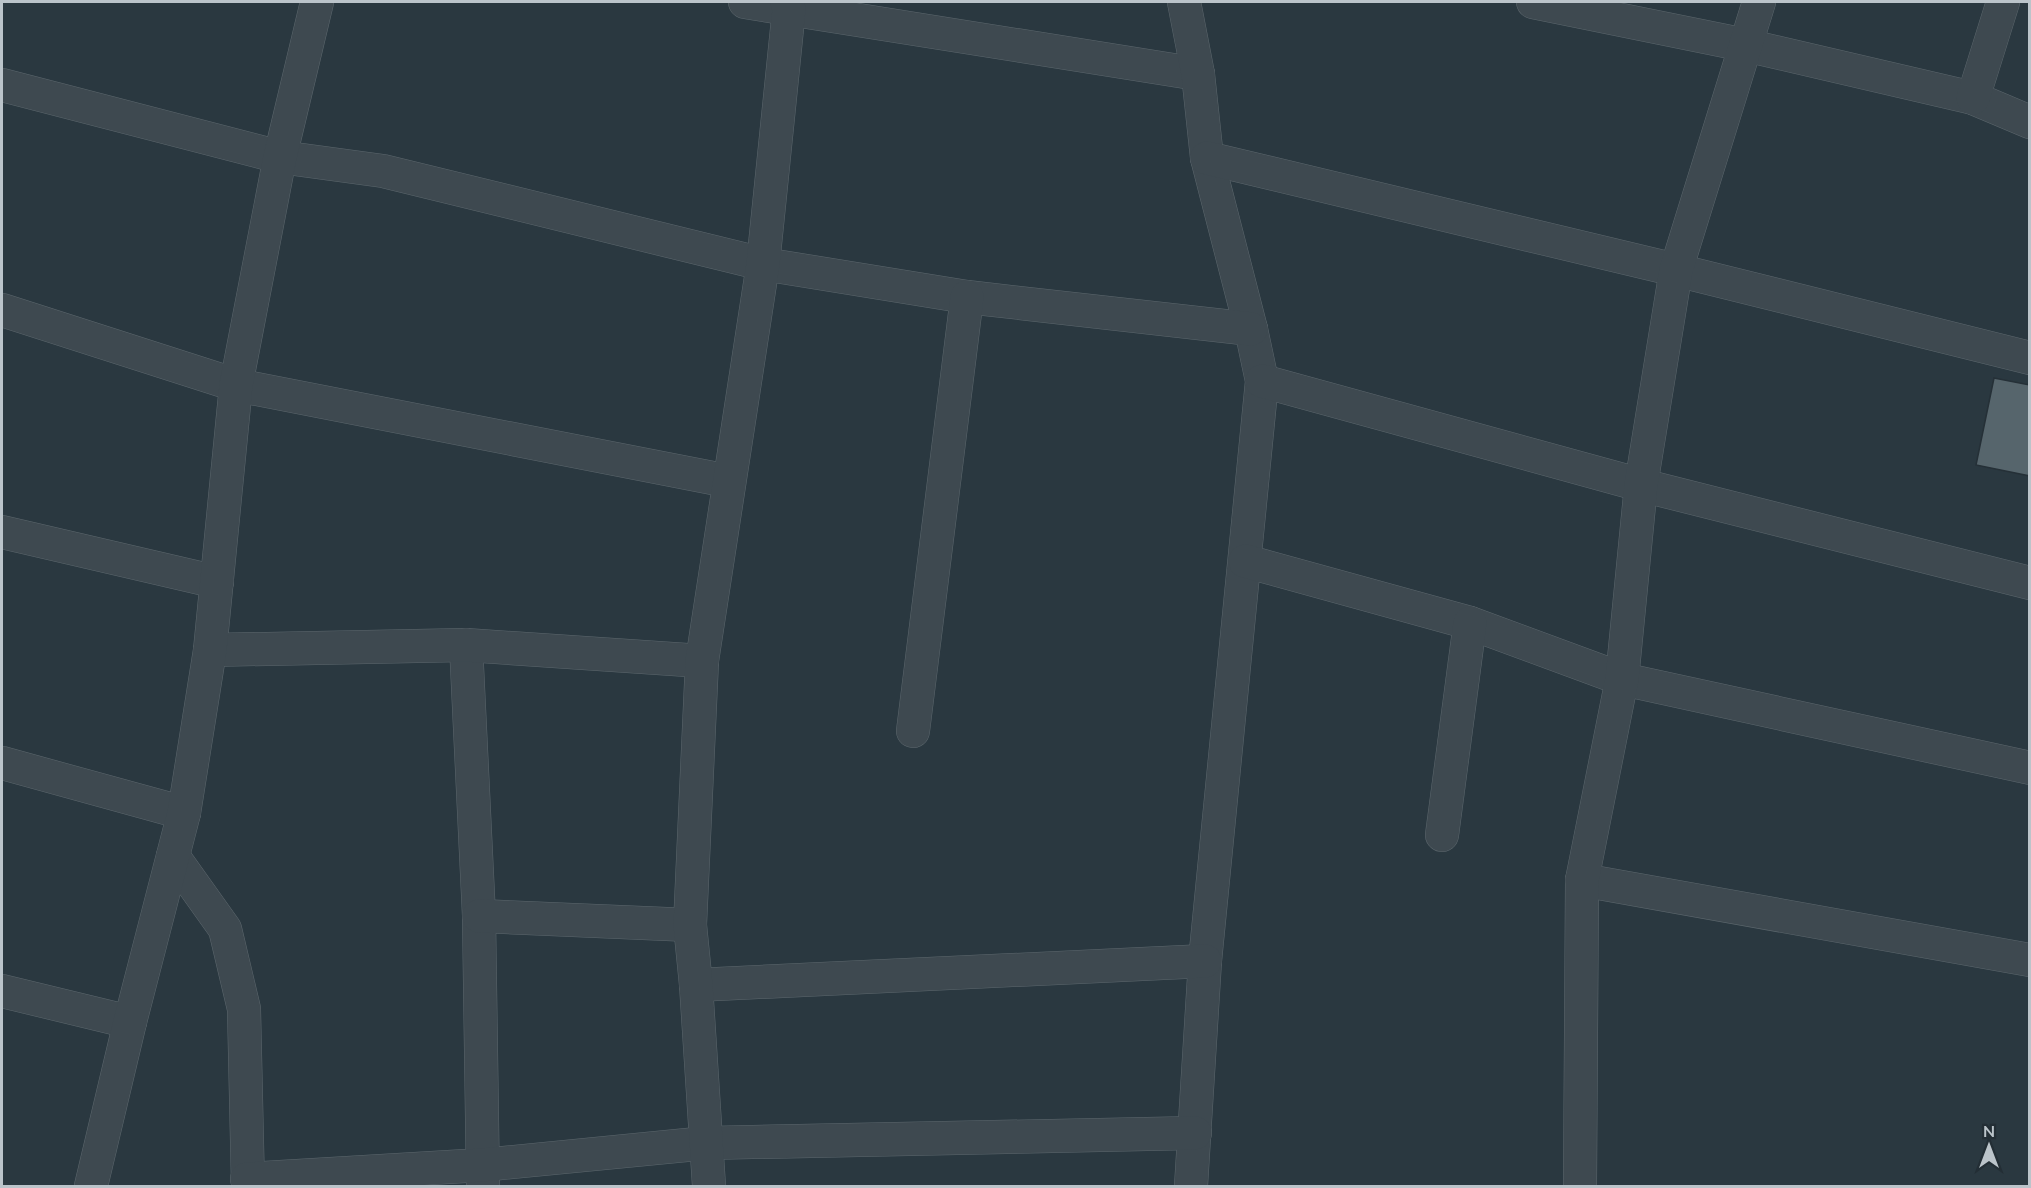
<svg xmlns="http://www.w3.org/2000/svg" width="2031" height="1188" font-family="Mulish,sans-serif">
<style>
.building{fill:#56656c;stroke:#253037;stroke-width:1.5}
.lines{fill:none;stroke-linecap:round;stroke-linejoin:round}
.minor-casing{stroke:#5c676d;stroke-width:34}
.minor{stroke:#3e4950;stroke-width:33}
</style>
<rect width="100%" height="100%" fill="#2a3840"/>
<path class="building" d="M1994,378L2030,385V476L1976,465Z"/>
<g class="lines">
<defs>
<g id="minor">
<path d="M745,2L1198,74"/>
<path d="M1184,2L1198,74L1207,158L1251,329L1262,381L1205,961L1191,1186"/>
<path d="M1533,2L1745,45L1973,98L2030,122"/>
<path d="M2,85L280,157L383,171L763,264L967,297L1251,329"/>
<path d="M1973,98L2003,2"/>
<path d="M1207,158L1676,270L2030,358"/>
<path d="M2,310L236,385L728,481"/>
<path d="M1262,381L1641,485L2030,583"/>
<path d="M2,532L217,582"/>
<path d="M1245,561L1470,623L1622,679L2030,768"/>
<path d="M466,645L479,916L483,1186"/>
<path d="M210,650L466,645L702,661"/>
<path d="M913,731L967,297"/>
<path d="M2,763L184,813"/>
<path d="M1442,835L1470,623"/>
<path d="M173,856L225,929L244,1009L248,1186"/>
<path d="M1582,880L2030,960"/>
<path d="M479,916L690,925"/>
<path d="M696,985L1205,961"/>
<path d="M2,991L130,1022"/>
<path d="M247,1179L482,1165L707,1143L1195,1133"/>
<path d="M91,1186L130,1022L184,813L210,650L236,385L280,157L317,2"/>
<path d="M709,1186L696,985L690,925L702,661L763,264L789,9L787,2"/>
<path d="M1580,1186L1582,880L1622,679L1641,485L1676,270L1759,2"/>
</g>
</defs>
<use href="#minor" class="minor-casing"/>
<use href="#minor" class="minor"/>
</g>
<rect width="2031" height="1188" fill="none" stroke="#bbc4ca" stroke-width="6"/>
<g transform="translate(1989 1146)" stroke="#232e35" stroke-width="4.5" paint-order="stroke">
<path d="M0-4.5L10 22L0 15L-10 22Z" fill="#bbc4ca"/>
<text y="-9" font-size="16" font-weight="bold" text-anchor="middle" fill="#bbc4ca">N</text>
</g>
</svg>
